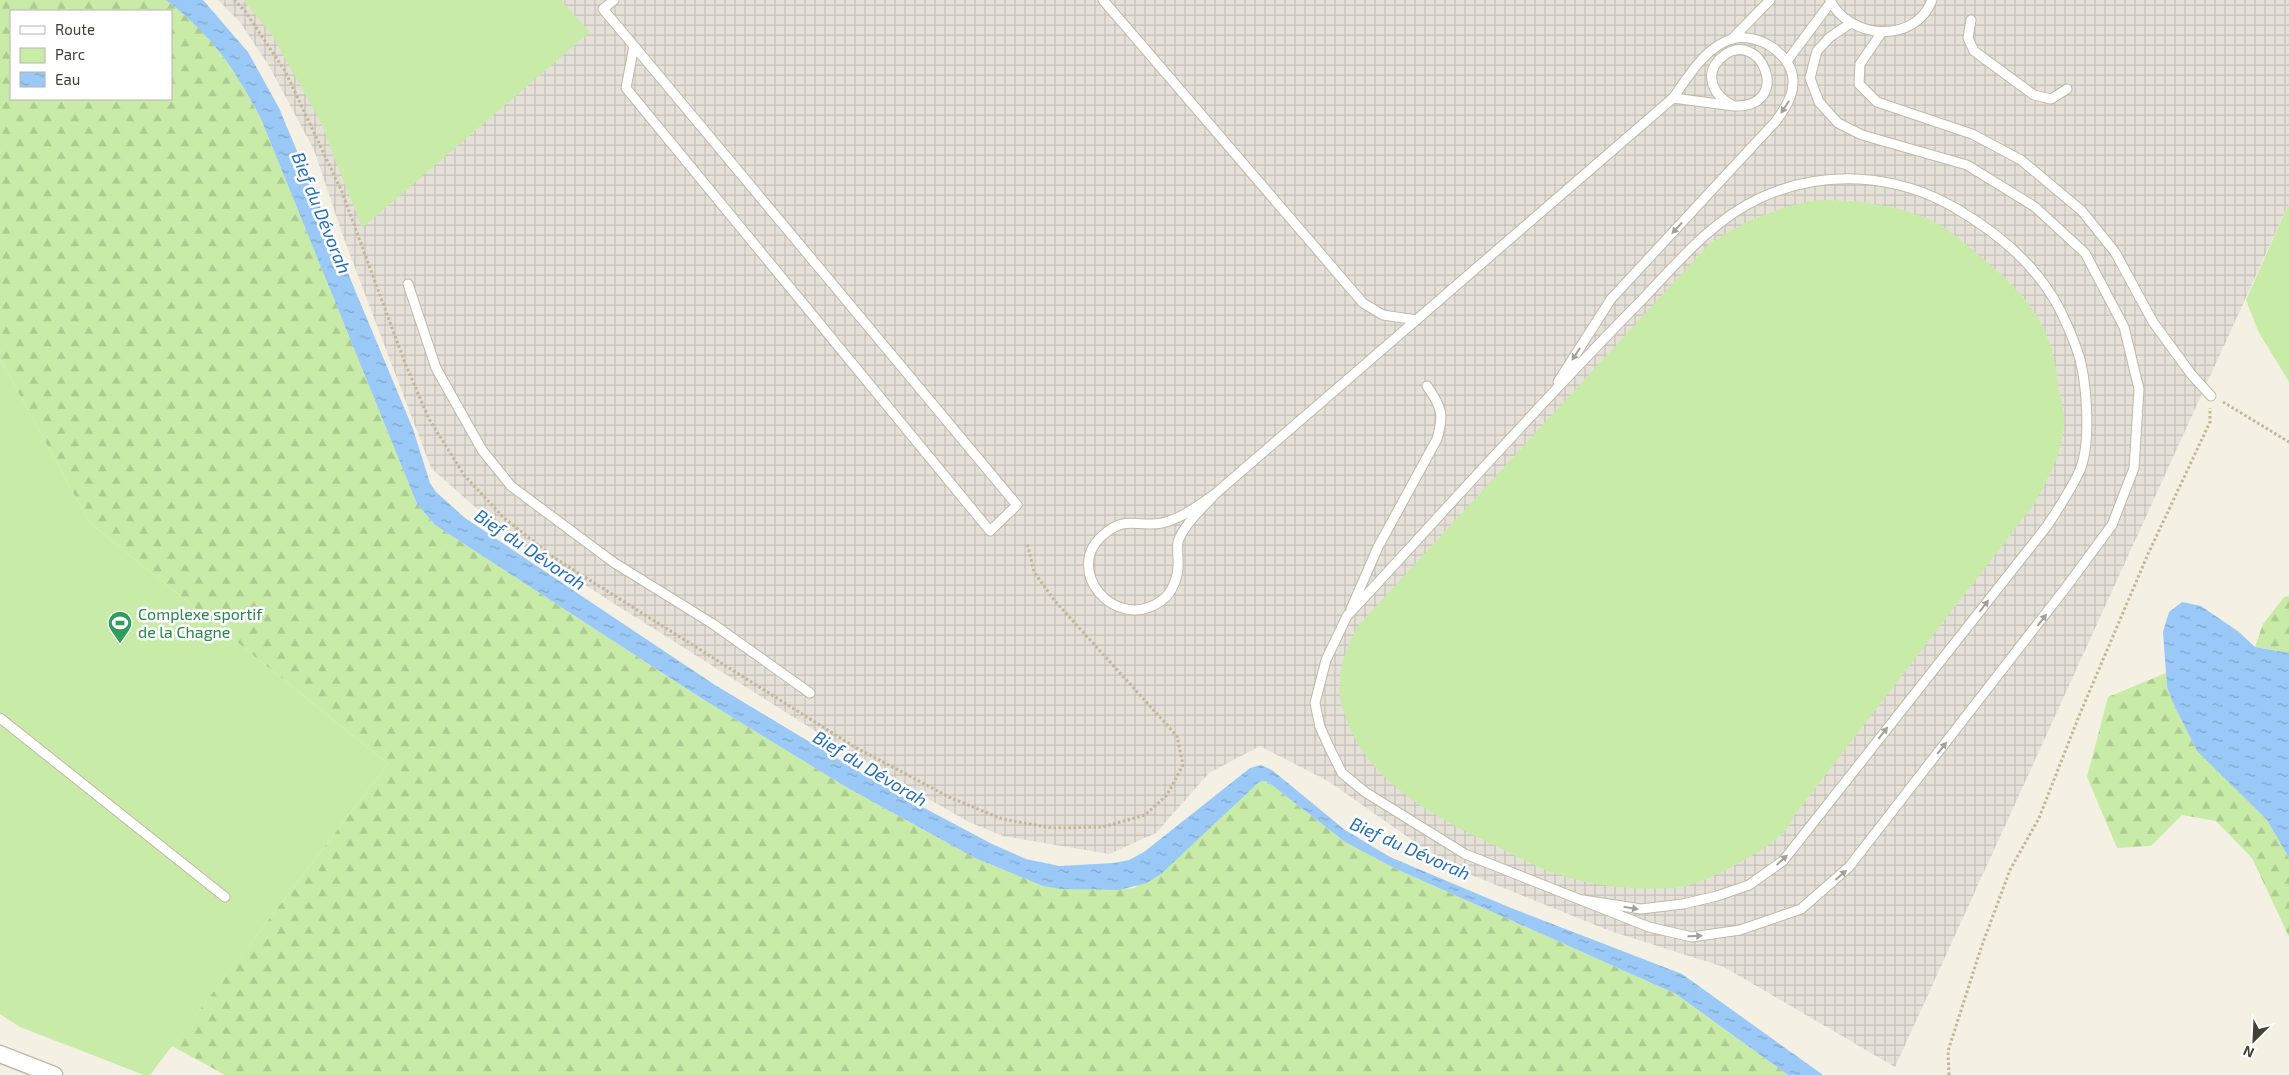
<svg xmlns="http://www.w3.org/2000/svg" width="2289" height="1075" font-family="'Exo 2',sans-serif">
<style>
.industrial{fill:url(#industrial-grid)}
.green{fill:#c8eca8}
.forest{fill:url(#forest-firs);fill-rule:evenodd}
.water{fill:url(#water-ripples)}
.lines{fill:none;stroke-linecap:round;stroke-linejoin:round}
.service-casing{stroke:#c0b9a5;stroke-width:11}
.minor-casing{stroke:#c0b9a5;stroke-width:19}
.path{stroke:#c3b695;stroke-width:3;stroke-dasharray:2.5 2.5;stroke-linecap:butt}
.service{stroke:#fff;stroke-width:9}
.minor{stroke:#fff;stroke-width:16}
.oneway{fill:#a2a099}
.labels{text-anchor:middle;stroke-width:5;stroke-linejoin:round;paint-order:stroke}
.leisure-label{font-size:16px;fill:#27864d;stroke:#fff;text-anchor:start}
.water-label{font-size:18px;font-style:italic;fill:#236fbc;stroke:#fff}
</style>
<defs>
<pattern id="industrial-grid" width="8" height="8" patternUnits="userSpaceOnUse" patternTransform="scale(1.25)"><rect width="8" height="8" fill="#e5e1d9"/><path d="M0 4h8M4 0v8" fill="none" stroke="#c6c2bb"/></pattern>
<pattern id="forest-firs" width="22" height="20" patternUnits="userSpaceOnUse" patternTransform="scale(1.25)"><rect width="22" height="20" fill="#c8eca8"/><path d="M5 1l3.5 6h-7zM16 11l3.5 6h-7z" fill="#adcb91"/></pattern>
<pattern id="water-ripples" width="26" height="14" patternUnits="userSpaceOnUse" patternTransform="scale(1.25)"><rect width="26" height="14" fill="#9ac9f7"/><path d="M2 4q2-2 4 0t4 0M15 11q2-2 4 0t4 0" fill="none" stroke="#7fa5c9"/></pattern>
</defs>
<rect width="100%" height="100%" fill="#f4f0e4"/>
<path class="industrial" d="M218,0H2289V203L1895,1067L1724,967L1610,931L1449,866L1328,781L1260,746L1209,773L1156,833L1109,854L1003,836L969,822L869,765L509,537L431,468L343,236L314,150L269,66L240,22Z"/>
<g class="green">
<path d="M243,0H561L590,32L362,228L320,121L272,35Z"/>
<path d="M1817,200C1856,200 1893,204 1929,219C1946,227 1961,240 1975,252C2003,275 2036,304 2048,339C2054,355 2057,374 2059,391C2061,402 2065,414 2064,425C2063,451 2047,481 2035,503L1796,813C1793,819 1789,827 1784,832C1769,849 1704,884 1682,887C1638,892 1589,886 1548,871C1530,864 1513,854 1496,846C1438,819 1371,785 1347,721C1345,714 1341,706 1340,699C1337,669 1345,653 1357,627L1710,243L1748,221L1785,207Z"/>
<path d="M2289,203V382L2258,331L2246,300Z"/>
<path d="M0,359L90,523L388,764L150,1075H144L20,1027L0,1014Z"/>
</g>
<g class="forest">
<path d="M0,0H166L196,24L210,39L238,78L261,119L417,504L435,525L701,698L846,787L975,858L1043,886L1099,890L1134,888L1257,784L1262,781L1268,782L1345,842L1394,868L1676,994L1788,1075H225L172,1046L388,764L90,523L0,359ZM11,11H171V99H11Z"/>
<path d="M2289,596V653L2255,647L2263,624L2284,597Z"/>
<path d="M2166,673L2167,687L2173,703L2197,751L2267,820L2289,858V937L2252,858L2216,821L2182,815L2151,846L2117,848L2087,777L2108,697Z"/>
</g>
<g class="water">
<path d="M166,0H203L248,52L279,108L413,429L430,483L436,492L465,518L715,685L883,786L992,844L1026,859L1059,866L1114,863L1129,860L1144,852L1250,768L1261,765L1272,770L1345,830L1390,857L1511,908L1682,974L1823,1075H1788L1676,994L1394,868L1345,842L1268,782L1262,781L1257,784L1161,874L1147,883L1119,890L1061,889L1043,886L975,858L846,787L701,698L435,525L417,504L261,119C235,69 211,34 166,0Z"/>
<path d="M2182,602L2201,606L2239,632L2255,647L2289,653V858L2267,820L2197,751L2173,703L2167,687L2163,632L2169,612Z"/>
</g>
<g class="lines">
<defs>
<g id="service">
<path d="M614,0L603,9L634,46C761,199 889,352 1017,505L990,531L626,88L634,46"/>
<path d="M1103,0L1363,303L1383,315L1417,320"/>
<path d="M1830,0C1849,39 1915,45 1932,0"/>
<path d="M1971,20L1968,38L1974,51L2034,95L2051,99L2067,89"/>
<path d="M1882,32L1860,64L1859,84L1877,102L1972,134L2021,160L2082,211L2115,252L2153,322L2191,374L2211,396"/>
<path d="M1732,39L1770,0"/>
<path d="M1787,61L1831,2"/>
<path d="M1673,98L1734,106C1795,108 1760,25 1722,57C1702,74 1714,97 1734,106"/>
<path d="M408,284L436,368L482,450L511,486L613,562L713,624L810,693"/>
<path d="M1215,494C1203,508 1183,525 1178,542C1177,548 1178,556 1178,561C1179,575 1173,593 1161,601C1116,633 1063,571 1102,536C1125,514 1138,528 1162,523C1181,519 1199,505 1215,494L1673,98C1688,77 1705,47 1732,39C1757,32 1791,53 1793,79C1794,96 1785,108 1776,121L1611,299L1558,382"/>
<path d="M1351,609L1378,547L1437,439C1444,415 1442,407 1427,386"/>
<path d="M0,718L225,897"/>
<path d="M1583,900L1641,909L1683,904L1717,896L1749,885L1783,861L2047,526C2059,508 2071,490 2080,470C2091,443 2087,388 2080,359C2075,343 2068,326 2060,310C2038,267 1998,233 1957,209C1896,173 1823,169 1760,198C1710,221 1673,268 1636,306C1537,406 1443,513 1347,616L1326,660L1315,703L1320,727L1330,749L1342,773L1365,792L1465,854L1649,927L1692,937L1740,930L1801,909L1849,867L2067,586L2112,525L2134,468L2139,389L2124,327L2085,253L2035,207L1967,165L1862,135L1838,123L1819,102L1810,78L1817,51L1830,37L1851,23"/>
</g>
<path id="minor" d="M0,1054L54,1075"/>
</defs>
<use href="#service" class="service-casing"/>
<use href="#minor" class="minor-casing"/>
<g class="path">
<path d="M234,0L245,11L285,71L342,192L405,363L429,419L464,475L504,518L553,557L853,746L949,797L1002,819L1052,828L1103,827L1145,815L1167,795L1183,765L1177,736L1054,600L1034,572L1027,542"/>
<path d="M2223,402L2289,442"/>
<path d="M1949,1075L1948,1051L1981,948L2010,870L2039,818L2079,716L2148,554L2210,422V408"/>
</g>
<use href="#service" class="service"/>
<use href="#minor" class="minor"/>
</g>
<defs><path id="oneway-solid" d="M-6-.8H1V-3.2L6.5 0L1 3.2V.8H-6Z" transform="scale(1.25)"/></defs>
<g class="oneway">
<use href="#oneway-solid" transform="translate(1785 107) rotate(123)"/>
<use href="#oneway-solid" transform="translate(1677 228) rotate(133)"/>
<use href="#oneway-solid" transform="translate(1576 354) rotate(123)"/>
<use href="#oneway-solid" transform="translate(1984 606) rotate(-52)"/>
<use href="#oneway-solid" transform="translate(2042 620) rotate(-52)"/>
<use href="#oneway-solid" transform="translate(1883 733) rotate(-52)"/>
<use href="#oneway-solid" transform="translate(1942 748) rotate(-52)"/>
<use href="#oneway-solid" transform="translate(1782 860) rotate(-43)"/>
<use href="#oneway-solid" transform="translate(1841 875) rotate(-41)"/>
<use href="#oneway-solid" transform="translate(1631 908) rotate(9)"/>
<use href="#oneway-solid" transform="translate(1695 936) rotate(-1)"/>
</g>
<defs>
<symbol id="stadium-pin" viewBox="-11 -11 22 30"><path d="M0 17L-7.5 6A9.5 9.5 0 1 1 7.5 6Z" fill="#2e9e5b" stroke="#fff"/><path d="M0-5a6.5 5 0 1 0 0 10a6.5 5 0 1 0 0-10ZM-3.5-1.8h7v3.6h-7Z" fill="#fff"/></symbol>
</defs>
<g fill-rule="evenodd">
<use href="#stadium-pin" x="106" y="609" width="28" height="38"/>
</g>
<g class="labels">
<g class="leisure-label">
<text x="138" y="620">Complexe sportif<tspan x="138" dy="18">de la Chagne</tspan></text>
</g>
<g class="water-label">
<text transform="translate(321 213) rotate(68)" y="6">Bief du Dévorah</text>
<text transform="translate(530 550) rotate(34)" y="6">Bief du Dévorah</text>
<text transform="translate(870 769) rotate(31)" y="6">Bief du Dévorah</text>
<text transform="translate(1410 849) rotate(24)" y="6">Bief du Dévorah</text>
</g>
</g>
<rect x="10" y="10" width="162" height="90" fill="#ffffff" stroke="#b5b3ad"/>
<rect x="20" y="26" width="25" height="8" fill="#ffffff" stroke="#b5b3ad"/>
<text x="55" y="35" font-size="15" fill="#464033">Route</text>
<rect x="20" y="48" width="25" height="15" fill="#c8eca8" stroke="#b5b3ad"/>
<text x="55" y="60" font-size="15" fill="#464033">Parc</text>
<rect x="20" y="72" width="25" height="15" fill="url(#water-ripples)" stroke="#b5b3ad"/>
<text x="55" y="85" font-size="15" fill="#464033">Eau</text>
<g transform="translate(2254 1040) rotate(204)" stroke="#ffffff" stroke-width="4" paint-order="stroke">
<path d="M0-4L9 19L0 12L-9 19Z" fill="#464033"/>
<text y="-8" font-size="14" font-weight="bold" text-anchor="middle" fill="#464033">N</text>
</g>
</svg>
